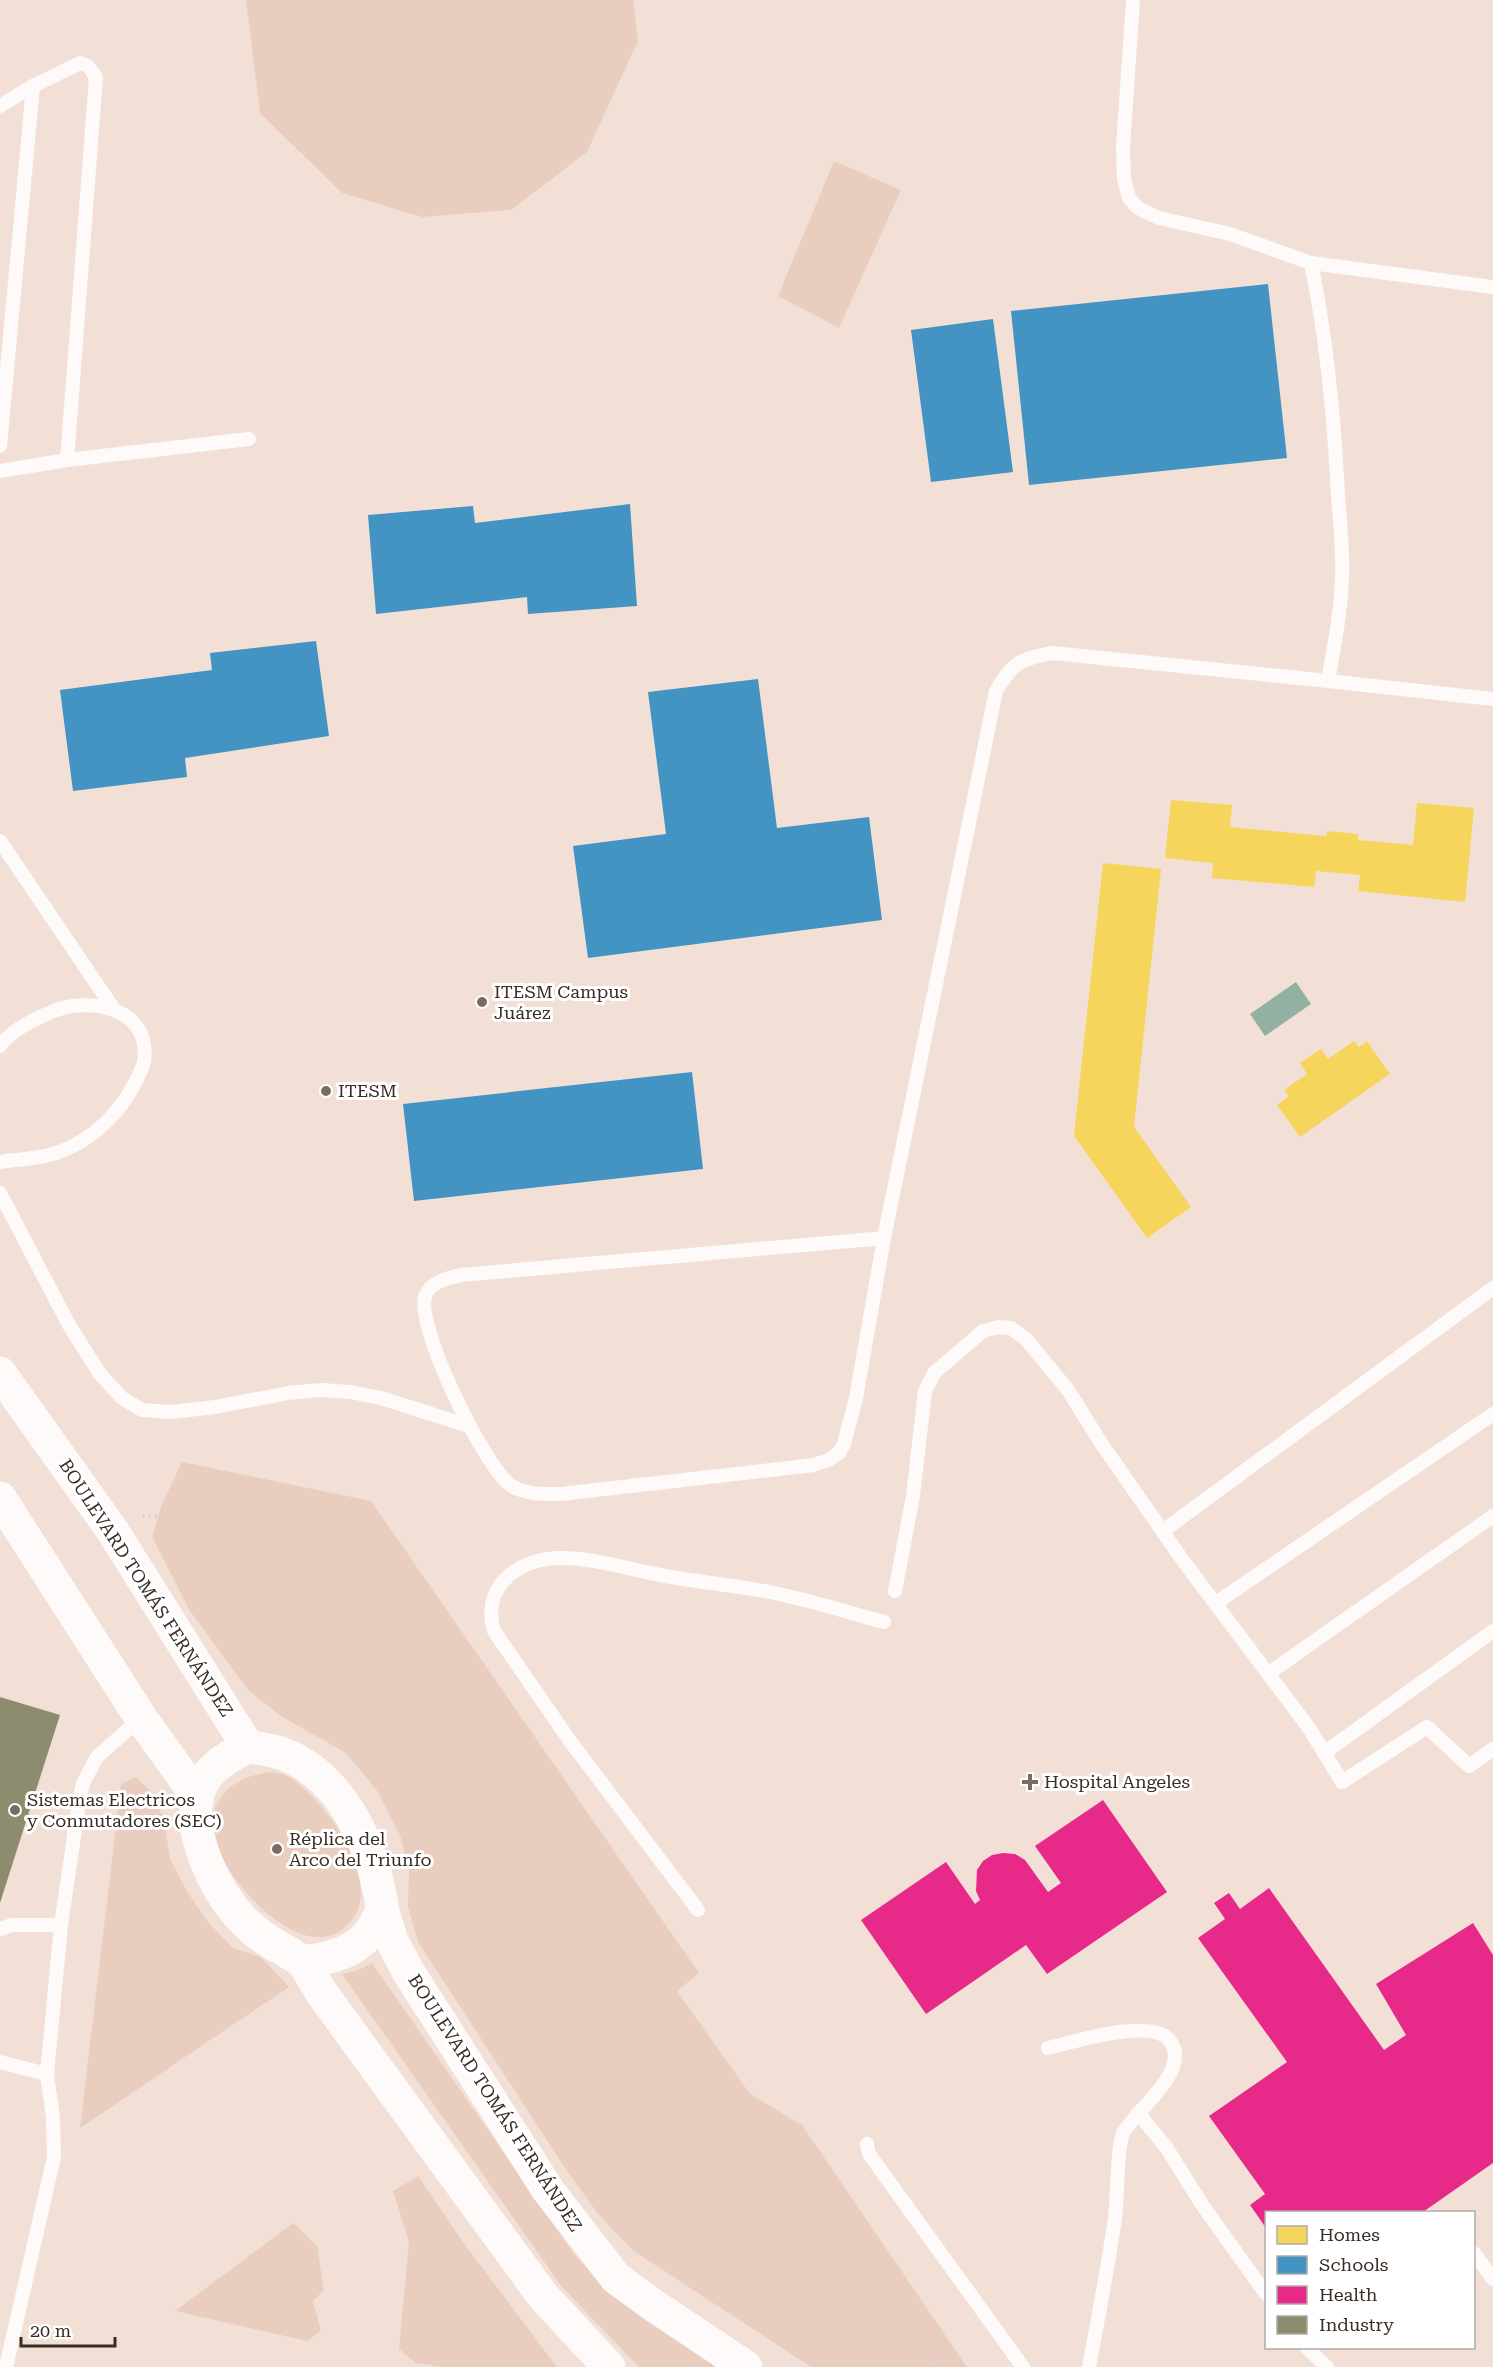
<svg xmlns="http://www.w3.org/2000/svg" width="1493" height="2367" font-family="'Roboto Serif',serif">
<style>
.green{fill:#e9cec0}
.water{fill:#92b1a3}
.homes{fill:#f6d55c}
.schools{fill:#4393c3}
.health{fill:#e7298a}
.industry{fill:#8c8c6e}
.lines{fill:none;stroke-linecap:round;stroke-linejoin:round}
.path{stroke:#d5d0cd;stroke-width:4;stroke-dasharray:1.5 4.5;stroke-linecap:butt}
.service{stroke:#fdfaf9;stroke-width:14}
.secondary{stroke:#fdfaf9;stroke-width:33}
.poi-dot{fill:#7a6c64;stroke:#fff;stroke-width:2}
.labels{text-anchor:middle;stroke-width:6;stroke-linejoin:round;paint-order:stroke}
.poi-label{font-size:18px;fill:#392d26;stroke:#fff;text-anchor:start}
.street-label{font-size:18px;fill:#392d26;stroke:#fff}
</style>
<rect width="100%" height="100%" fill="#f2e0d6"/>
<g class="green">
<path d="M246,0H633L638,41L587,152L511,210L422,217L342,193L260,113Z"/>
<path d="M834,161L901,190L839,328L778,296Z"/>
<path d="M182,1462L371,1501L699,1973L677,1991L750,2094L802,2125L967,2367H811L632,2250L598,2214L565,2168L418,1942L408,1907L409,1870L400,1835L376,1789L346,1753L279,1715L248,1690L190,1611L152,1537L162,1504Z"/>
<path d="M271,1772C277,1773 284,1774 289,1777C328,1801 398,1899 337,1933C289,1958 211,1865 211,1822C211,1818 214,1813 215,1809C225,1784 246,1775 271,1772Z"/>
<path d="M136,1777L153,1794L164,1820L170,1859L188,1893L209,1923L233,1948L261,1957L289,1987L80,2128L121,1784Z"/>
<path d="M372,1963L574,2254L614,2297L716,2367H639L562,2287L342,1974L358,1970Z"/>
<path d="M418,2176L463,2242L557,2367H442L416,2363L399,2349L409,2242L393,2191Z"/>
<path d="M293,2223L317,2246L324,2290L313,2301L321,2331L307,2341L175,2311Z"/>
</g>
<path class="water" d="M1296,982L1311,1004L1265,1036L1250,1014Z"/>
<g class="homes">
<path d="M1171,800L1232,805L1230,827L1326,836L1327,831L1358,834V840L1413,845L1417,803L1474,808L1465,902L1358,891L1360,875L1316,871L1314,887L1212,878L1213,863L1165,858Z"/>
<path d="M1103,863L1161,869L1134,1127L1191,1207L1147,1238L1074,1136Z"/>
<path d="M1354,1041L1359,1047L1367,1041L1390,1074L1300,1137L1277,1105L1289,1096L1284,1090L1307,1074L1300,1063L1321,1049L1328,1059Z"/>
</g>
<g class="schools">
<path d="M1268,284L1287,458L1029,485L1011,311Z"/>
<path d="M993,319L1013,472L931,482L911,330Z"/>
<path d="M630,504L637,606L528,614L527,597L376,614L368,515L473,506L475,523Z"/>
<path d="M316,641L329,736L185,758L187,777L73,791L60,690L212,670L210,653Z"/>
<path d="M758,679L777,828L869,817L882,920L588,958L573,846L666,834L648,692Z"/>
<path d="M692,1072L703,1169L414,1201L403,1104Z"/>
</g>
<g class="health">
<path d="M1103,1800L1167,1892L1047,1974L1026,1945L926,2014L861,1920L946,1862L975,1904L980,1900L976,1891L977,1870L983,1861L992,1855L1003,1853L1015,1854L1025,1860L1048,1892L1061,1883L1035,1846Z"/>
<path d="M1269,1888L1384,2050L1406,2035L1376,1984L1473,1923L1493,1955V2163L1423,2212H1266V2228L1250,2205L1265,2194L1209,2116L1287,2062L1198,1938L1225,1919L1214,1903L1229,1893L1240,1909Z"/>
</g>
<path class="industry" d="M0,1697L60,1715L0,1903Z"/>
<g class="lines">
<path class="path" d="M143,1516H167L419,1767L439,1797L445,1825L465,1846L583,1930L737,2110L834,2199L873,2253L896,2310L936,2367"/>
<g class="service">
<path d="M0,106L33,86L80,63L88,66L96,77L67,460"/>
<path d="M1311,263L1493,287"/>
<path d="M0,446L33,86"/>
<path d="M0,471L67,460L249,439"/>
<path d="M1328,681L1493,699"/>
<path d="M0,841L113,1008"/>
<path d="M0,1046C11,1030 32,1021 49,1013C88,995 152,1007 144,1062C143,1067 139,1074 137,1079C122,1111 93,1140 59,1152C41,1159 19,1159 0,1162"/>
<path d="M0,1193L69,1325L100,1374L122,1398L142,1410L171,1412L215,1407L288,1393L321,1390L350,1392L381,1398L469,1426"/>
<path d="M884,1238L461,1275C449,1278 432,1281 426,1294C412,1321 486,1471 512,1486C527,1495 545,1494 561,1494L814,1465L828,1460L839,1453L844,1444L856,1398L884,1238L996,691C1014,661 1020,659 1053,653L1328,681C1334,647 1341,612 1342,577C1343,550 1340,522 1338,495C1334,417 1327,339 1311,263L1230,234L1159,218L1138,208L1129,198L1124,179L1123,147L1133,0"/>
<path d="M1163,1531L1493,1288"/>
<path d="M895,1591L913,1496L925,1391L934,1373L983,1331L999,1327L1011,1328L1026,1339L1068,1390L1101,1443L1184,1562L1309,1728L1342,1782L1427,1727L1469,1766L1493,1749"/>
<path d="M1216,1603L1493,1414"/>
<path d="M1269,1673L1493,1516"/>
<path d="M1324,1753L1493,1631"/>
<path d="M698,1910L570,1741L494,1631C481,1588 516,1560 557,1558C591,1557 627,1569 660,1575C696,1582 733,1585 769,1592C807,1599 846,1612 884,1622"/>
<path d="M0,1929L12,1925H61"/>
<path d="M1048,2048C1074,2042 1154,2016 1171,2042C1188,2068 1147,2102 1132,2121C1128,2126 1123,2131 1122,2136C1116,2163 1118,2191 1115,2218C1108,2268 1098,2318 1089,2367"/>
<path d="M0,2062L47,2074"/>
<path d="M1138,2113L1166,2147L1203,2206L1266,2294"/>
<path d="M867,2144L869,2154L1023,2367"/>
<path d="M1474,2253L1493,2279"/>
<path d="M1307,2348L1327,2367"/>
<path d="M6,2367L54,2157L53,2118L47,2074L61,1925L78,1809L83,1783L97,1757L141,1718"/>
</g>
<g class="secondary">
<path d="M0,1373L112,1530L248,1747"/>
<path d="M0,1498L141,1718L197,1796"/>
<path d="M248,1747C268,1749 283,1752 300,1762C343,1787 370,1842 379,1890C380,1895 382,1902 382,1908C382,1913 377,1919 375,1924C368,1939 356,1947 342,1953C330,1957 314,1963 302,1960C297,1959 291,1954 286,1951C272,1944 257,1934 245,1922C217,1894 187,1835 198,1795C204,1770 227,1757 248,1747Z"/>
<path d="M382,1909L392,1941L409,1973L548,2190L616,2278L653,2305L746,2367"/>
<path d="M302,1960L321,1992L374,2065L543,2296L609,2367"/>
</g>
</g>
<g class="poi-dot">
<circle cx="482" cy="1002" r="6"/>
<circle cx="326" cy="1091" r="6"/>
<path d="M1027 1773h6v6h6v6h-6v6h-6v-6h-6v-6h6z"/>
<circle cx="15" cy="1810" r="6"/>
<circle cx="277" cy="1849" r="6"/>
</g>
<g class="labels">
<g class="poi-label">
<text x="494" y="998">ITESM Campus<tspan x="494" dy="21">Juárez</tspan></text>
<text x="338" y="1097">ITESM</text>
<text x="1044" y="1788">Hospital Angeles</text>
<text x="27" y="1806">Sistemas Electricos<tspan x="27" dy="21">y Conmutadores (SEC)</tspan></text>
<text x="289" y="1845">Réplica del<tspan x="289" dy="21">Arco del Triunfo</tspan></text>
</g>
<g class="street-label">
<text transform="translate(146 1588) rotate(57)" y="6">BOULEVARD TOMÁS FERNÁNDEZ</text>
<text transform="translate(495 2103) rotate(57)" y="6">BOULEVARD TOMÁS FERNÁNDEZ</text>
</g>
</g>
<rect x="1265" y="2211" width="210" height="138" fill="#ffffff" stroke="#b0aba8" stroke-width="1.5"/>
<rect x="1277" y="2226" width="30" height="18" fill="#f6d55c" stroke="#b0aba8" stroke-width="1.5"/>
<text x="1319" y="2241" font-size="18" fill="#392d26">Homes</text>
<rect x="1277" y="2256" width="30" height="18" fill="#4393c3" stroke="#b0aba8" stroke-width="1.5"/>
<text x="1319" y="2271" font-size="18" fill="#392d26">Schools</text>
<rect x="1277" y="2286" width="30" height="18" fill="#e7298a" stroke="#b0aba8" stroke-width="1.5"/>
<text x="1319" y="2301" font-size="18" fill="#392d26">Health</text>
<rect x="1277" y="2316" width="30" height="18" fill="#8c8c6e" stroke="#b0aba8" stroke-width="1.5"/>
<text x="1319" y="2331" font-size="18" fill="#392d26">Industry</text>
<path d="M21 2337v9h94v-9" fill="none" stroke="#392d26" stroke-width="3"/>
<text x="30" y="2337" font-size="18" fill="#392d26" stroke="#ffffff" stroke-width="4.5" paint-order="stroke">20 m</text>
</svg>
